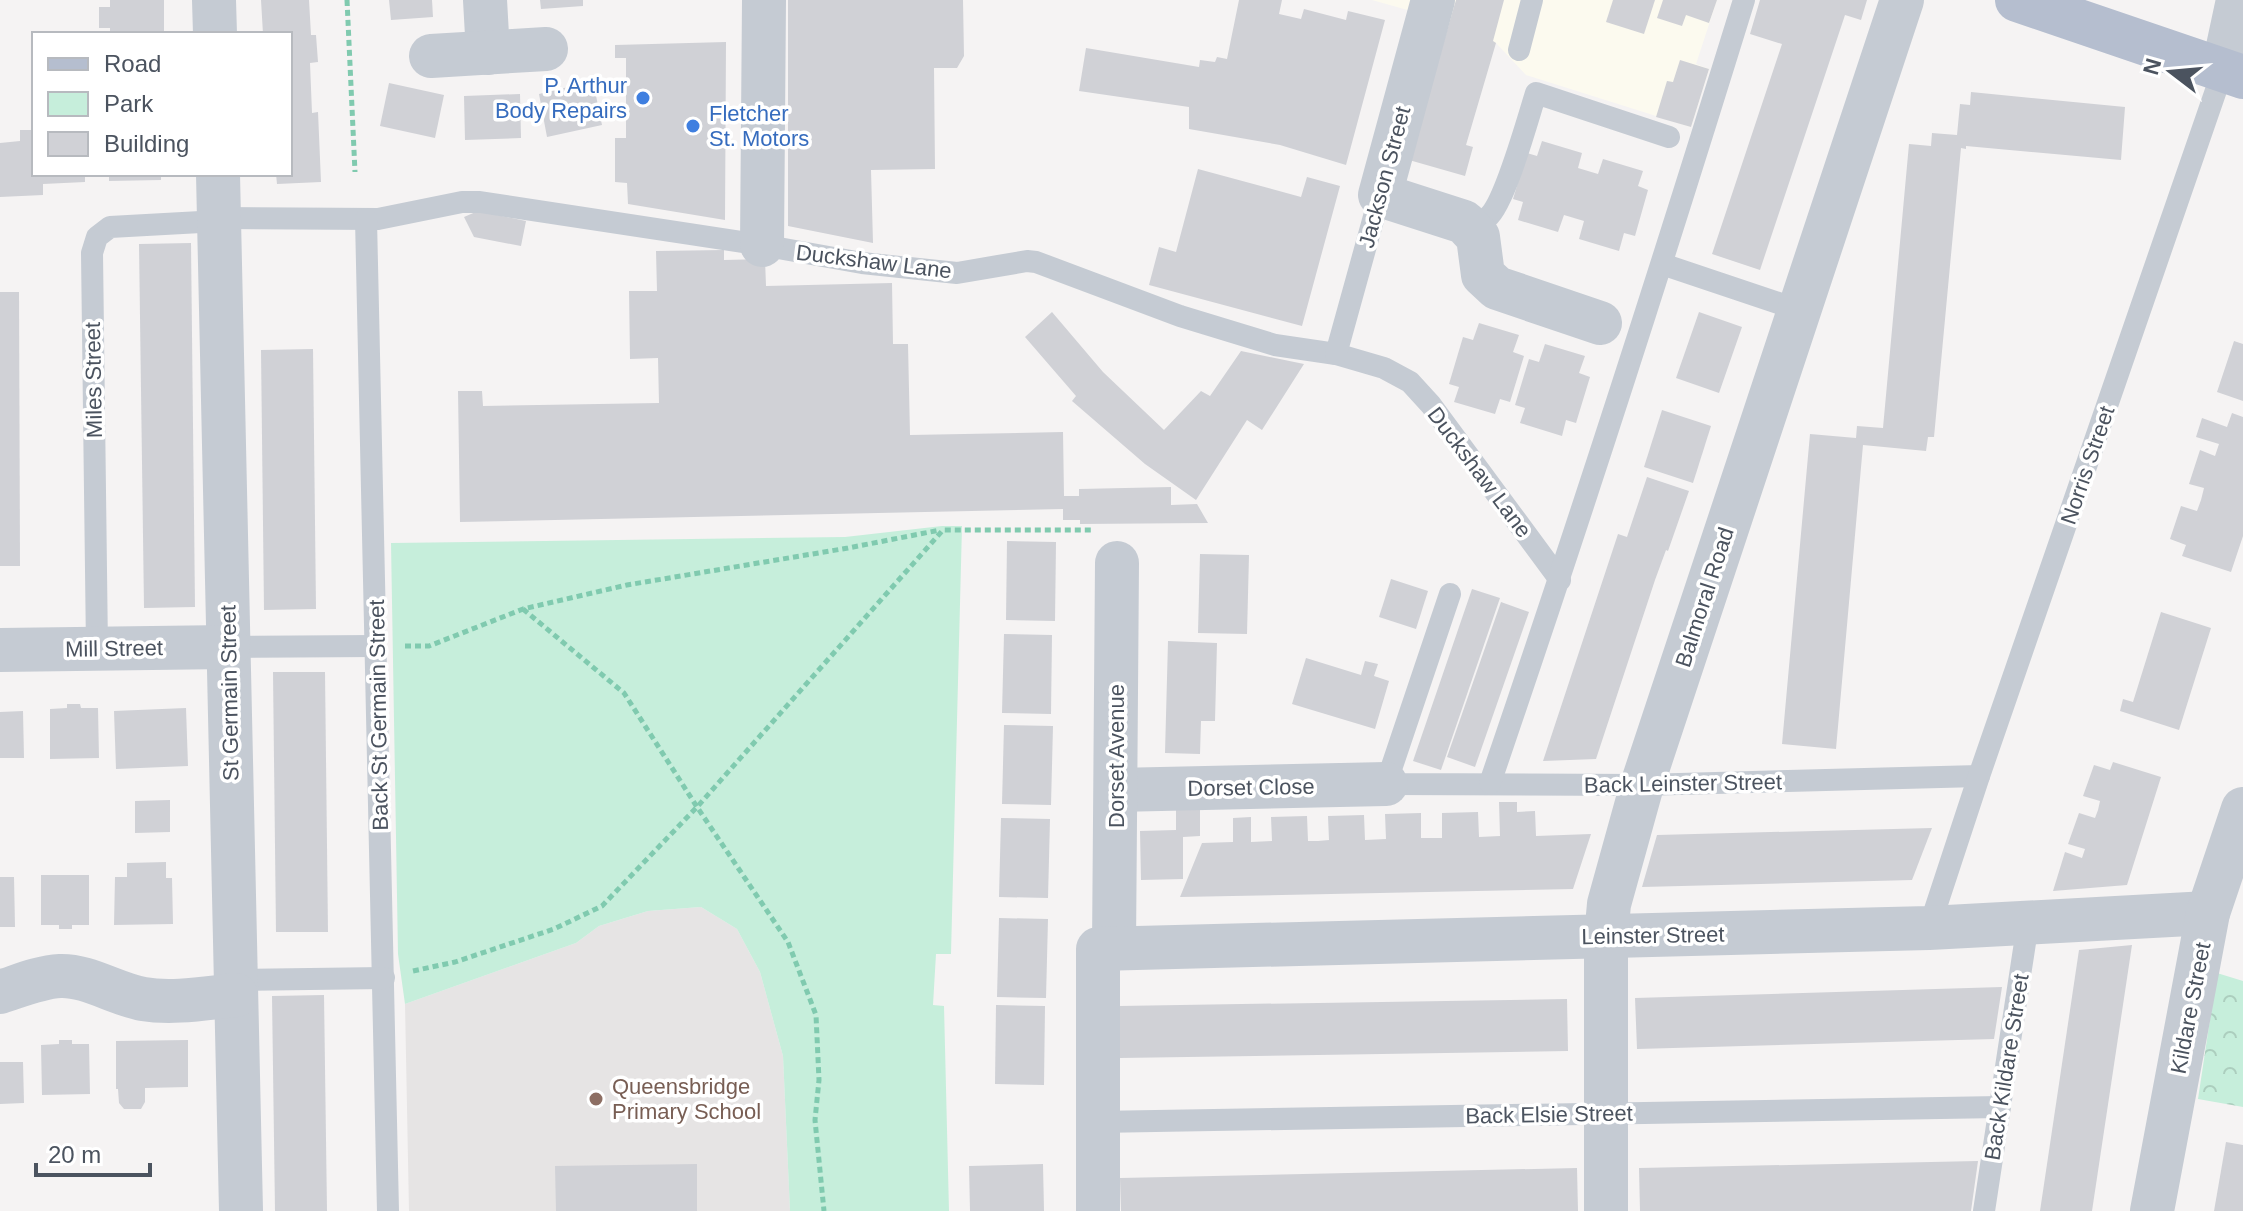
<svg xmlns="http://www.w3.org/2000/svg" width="2243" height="1211" font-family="Helvetica,sans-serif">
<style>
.commercial{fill:#fcfaef}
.education{fill:#e6e4e4}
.forest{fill:url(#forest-crowns)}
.park{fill:#c6eedb}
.building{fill:#d0d1d6}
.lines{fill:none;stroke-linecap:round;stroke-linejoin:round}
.path{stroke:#80caaf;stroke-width:5;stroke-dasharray:6 4;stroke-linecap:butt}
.lane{stroke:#c5cbd3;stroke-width:22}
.street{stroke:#c5cbd3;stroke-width:44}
.primary{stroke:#b5becf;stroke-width:44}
.shop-dot{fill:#3f7fe0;stroke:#fff;stroke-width:3}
.education-dot{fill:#8d6e63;stroke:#fff;stroke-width:3}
.labels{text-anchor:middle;stroke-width:7;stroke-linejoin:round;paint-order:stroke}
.shop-label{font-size:22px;fill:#366cbe;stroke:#fff;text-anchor:end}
.street-label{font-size:22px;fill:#4b535f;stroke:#fff}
.education-label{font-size:22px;fill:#785e54;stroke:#fff;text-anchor:start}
</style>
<defs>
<pattern id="forest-crowns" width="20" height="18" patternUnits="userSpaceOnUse" patternTransform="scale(2)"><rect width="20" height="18" fill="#c6eedb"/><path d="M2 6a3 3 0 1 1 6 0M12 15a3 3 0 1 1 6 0" fill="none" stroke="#accebe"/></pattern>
</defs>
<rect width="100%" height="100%" fill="#f5f3f3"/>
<path class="commercial" d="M1372,0H1717L1696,64L1709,69L1691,127L1526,75L1496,43L1448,29L1443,20Z"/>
<path class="education" d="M701,907L737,929L760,972L783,1056L790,1211H409L405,1004L576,943L599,926L648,911Z"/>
<path class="forest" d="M2217,973L2243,981V1107L2198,1099Z"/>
<path class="park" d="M942,526H962L951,954H936L933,1005L944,1006L949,1211H790L783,1056L760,972L737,929L701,907L648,911L599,926L576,943L405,1004L398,954L391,543L845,537Z"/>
<g class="building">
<path d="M110,0H164V34H110V28H99V7H110Z"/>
<path d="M261,0H309L311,35H316L318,62L310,63L312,113L318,112L321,182L277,184L276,174H290V34H263Z"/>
<path d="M389,0H432L433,17L391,20Z"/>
<path d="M540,0H583V6L541,9Z"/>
<path d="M788,0H963L964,56L957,68H934L935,169L871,170L873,243L788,226Z"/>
<path d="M1239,0H1282L1279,14L1301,19L1304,9L1346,20L1348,11L1385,20L1346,165L1280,145L1189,129V107L1079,91L1086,48L1199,67L1200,60L1215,62L1217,57L1227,59Z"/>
<path d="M1456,0H1504L1493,41L1496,43L1466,145L1473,147L1465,176L1409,160Z"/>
<path d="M1613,0H1655L1644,34L1606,22Z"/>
<path d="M1663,0H1717L1709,23L1686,15L1682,26L1657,18Z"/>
<path d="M1760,0H1867L1861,20L1845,15L1760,270L1712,254L1782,44L1750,34Z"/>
<path d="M726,42L725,220L628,204L627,183L615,182V138H626V58H615V45Z"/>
<path d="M1680,60L1709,69L1691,127L1656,117L1667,81L1673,82Z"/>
<path d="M593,81L602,125L547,137L539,94Z"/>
<path d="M389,83L444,95L435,138L380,126Z"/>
<path d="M1971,92L2125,107L2121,160L1966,146V149L1961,148L1934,437H1928L1926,451L1863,445L1836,749L1782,744L1810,434L1856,438L1857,426L1883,428L1909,144L1931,146L1932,133L1957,135L1960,104L1970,105Z"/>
<path d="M520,94L521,138L465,140L464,96Z"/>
<path d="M20,130H34V174H85V182L43,184V195L0,197V143L20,141Z"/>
<path d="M1542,141L1582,153L1578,168L1598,174L1603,159L1643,171L1638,186L1648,190L1635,236L1624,233L1619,251L1579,239L1584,221L1564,215L1558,232L1518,220L1523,202L1513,199L1527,153L1537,156Z"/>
<path d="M1198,169L1301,197L1307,177L1340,186L1302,326L1149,285L1159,247L1176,252Z"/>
<path d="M109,174H161V180L109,181Z"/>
<path d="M478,211L526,221L521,246L474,237L464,217Z"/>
<path d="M191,243L195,607L144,608L139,244Z"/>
<path d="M724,250V260L765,259L766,286L892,283L893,344H908L910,435L1063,432L1064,496H1079V489L1171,487V505L1197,504L1208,523L1080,524V520H1063V509L460,522L458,391H482L483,406L659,403L658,358L630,359L629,291H657L656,251Z"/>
<path d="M0,292H19L20,566H0Z"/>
<path d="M1052,312L1103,372L1164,430L1201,391L1210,396L1241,351L1304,364L1262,430L1247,420L1196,500L1145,464L1072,401L1076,396L1025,337Z"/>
<path d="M1699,312L1742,327L1719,393L1676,378Z"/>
<path d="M1479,323L1519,335L1513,352L1524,356L1510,402L1500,399L1495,414L1454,402L1459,387L1449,384L1463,337L1473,340Z"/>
<path d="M2234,341L2243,344V401L2217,392Z"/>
<path d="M1545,344L1585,356L1579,373L1590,377L1576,423L1566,420L1562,436L1520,423L1525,408L1515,405L1529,359L1539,362Z"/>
<path d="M313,349L316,609L264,610L261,350Z"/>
<path d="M1662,410L1711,426L1693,483L1644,467Z"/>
<path d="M2232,413L2243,417V536L2231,572L2182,556L2186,545L2170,539L2181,506L2197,511L2201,500L2204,488L2189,484L2200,450L2215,456L2219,444L2196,437L2202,418L2227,427Z"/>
<path d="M1647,477L1689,491L1668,551L1666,550L1655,580L1596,759L1543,761L1618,534L1627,537Z"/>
<path d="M1007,541L1056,542L1055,621L1006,620Z"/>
<path d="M1200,554L1249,555L1247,634L1198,633Z"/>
<path d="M1391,579L1428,591L1416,629L1379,617Z"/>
<path d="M1472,589L1500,598L1441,770L1413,761Z"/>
<path d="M1501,602L1529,612L1475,767L1447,757Z"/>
<path d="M2161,612L2211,628L2179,730L2120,711L2123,699L2133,702Z"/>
<path d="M1004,634L1052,635L1051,714L1002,713Z"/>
<path d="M1168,641L1217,643L1215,721H1201L1200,754L1165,753Z"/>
<path d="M1306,658L1361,675L1365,661L1378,664L1374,676L1389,681L1375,729L1292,704Z"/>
<path d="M273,672H325L328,932H276Z"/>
<path d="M67,704H80L81,708H98L99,758L50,759V709L67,708Z"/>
<path d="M186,708L188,766L116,769L114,711Z"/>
<path d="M23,711L24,758H0V712Z"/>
<path d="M1004,725L1053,726L1051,805L1002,804Z"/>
<path d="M2113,762L2161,777L2127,885L2053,891L2065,852L2082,858L2085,849L2068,844L2079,813L2095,818L2098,810L2100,801L2083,796L2094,765L2110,770Z"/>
<path d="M170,800V832L135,833V801Z"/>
<path d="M1499,802H1517V812L1535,811L1536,836L1591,834L1573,889L1180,897L1202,843L1233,842V818L1251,817V842L1272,841L1271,817L1307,816L1308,841H1318L1329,840L1328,816L1364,815L1365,840L1386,839L1385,814L1421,813V838H1442V813L1478,812L1479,837L1500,836Z"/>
<path d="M1176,807H1200V836L1183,837V879L1141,880L1140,831L1176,830Z"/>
<path d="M1001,818L1050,819L1048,898L999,897Z"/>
<path d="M1932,828L1912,880L1642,887L1657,835Z"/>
<path d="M166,862V878H172L173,924L114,925L115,877H127V863Z"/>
<path d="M41,875H89V925H72V929H59V925H41Z"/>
<path d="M0,877H14L15,927H0Z"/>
<path d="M999,918L1048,919L1046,998L997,997Z"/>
<path d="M2132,945L2092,1211H2040L2079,950Z"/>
<path d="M2002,987L1994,1039L1637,1049L1635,998Z"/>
<path d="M324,995L327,1211H275L272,996Z"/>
<path d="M1567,999L1568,1051L1120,1058L1119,1006Z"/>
<path d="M996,1005L1045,1006L1044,1085L995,1084Z"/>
<path d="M59,1040H72V1044H89L90,1094L42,1095L41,1045L59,1044Z"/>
<path d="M188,1040V1087L145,1088V1102L141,1109H124L119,1103L118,1089H116V1041Z"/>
<path d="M0,1062H23L24,1103L0,1104Z"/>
<path d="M2226,1142L2243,1145V1211H2214Z"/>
<path d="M1978,1161L1971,1211H1640L1639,1168Z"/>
<path d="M697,1164V1211H556L555,1166Z"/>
<path d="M1043,1164L1044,1211H970L969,1166Z"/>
<path d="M1577,1168L1578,1211H1121L1120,1178Z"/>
</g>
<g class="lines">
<g class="path">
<path d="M347,0L355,172"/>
<path d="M523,609L624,693L697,807L788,942L816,1015L819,1080L815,1120L824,1211"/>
<path d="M405,646H429L523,609L627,585L848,548L940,530"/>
<path d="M413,971L455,962L554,929L602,906L697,807L943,530H1092"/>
</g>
<g class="lane">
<path d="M1519,50L1532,0"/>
<path d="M219,218L378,219L462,202H480L762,245L862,263L957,273L1027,261L1036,262L1180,316L1275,345L1336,354L1384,368L1410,382L1431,405L1560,580"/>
<path d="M366,219L388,1211"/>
<path d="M1464,222C1472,221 1482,222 1488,217C1505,203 1528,118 1536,93L1669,137"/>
<path d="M1662,264L1799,310"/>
<path d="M1336,354L1380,195"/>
<path d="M1450,594L1386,784L1642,785L1979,776"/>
<path d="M228,647L376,646"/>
<path d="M97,649L92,253L97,237L110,227L219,221"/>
<path d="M1490,783C1579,523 1663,262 1744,0"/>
<path d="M1929,928L1979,776L2223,70"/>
<path d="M235,980L384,978"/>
<path d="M1097,1122L2000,1107"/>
<path d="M1984,1211L2028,923"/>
</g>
<g class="street">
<path d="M214,0L215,34"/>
<path d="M485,0L488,53"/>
<path d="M1433,0L1380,195L1464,222L1478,237L1483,275L1497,288L1600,323"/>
<path d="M431,56L546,49"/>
<path d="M2223,70L2238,0"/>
<path d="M218,174L241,1211"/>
<path d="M762,245L764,0"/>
<path d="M0,650L228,647"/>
<path d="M1116,790L1386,784"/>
<path d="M1114,949L1117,563"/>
<path d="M0,992C19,986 40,977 60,976C88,975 115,994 143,999C173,1004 206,998 236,995"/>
<path d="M1098,1211V949L1929,928L2208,913"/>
<path d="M1606,1211V937L1609,904L1642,785L1902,0"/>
<path d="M2152,1211L2208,913L2243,809"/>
</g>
<path class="primary" d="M2017,0L2243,77"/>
</g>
<g class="shop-dot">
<circle cx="643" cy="98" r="8"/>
<circle cx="693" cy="126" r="8"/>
</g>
<circle class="education-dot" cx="596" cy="1099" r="8"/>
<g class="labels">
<g class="shop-label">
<text x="627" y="93">P. Arthur<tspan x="627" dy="25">Body Repairs</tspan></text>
<text x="709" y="121" text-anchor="start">Fletcher<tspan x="709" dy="25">St. Motors</tspan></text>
</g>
<g class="street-label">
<text transform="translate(1384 177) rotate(-75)" y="8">Jackson Street</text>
<text transform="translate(874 261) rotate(7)" y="8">Duckshaw Lane</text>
<text transform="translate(93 380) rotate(-91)" y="8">Miles Street</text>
<text transform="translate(2087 465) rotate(-71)" y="8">Norris Street</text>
<text transform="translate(1480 472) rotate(53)" y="8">Duckshaw Lane</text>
<text transform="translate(1704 597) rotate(-72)" y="8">Balmoral Road</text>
<text transform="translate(114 648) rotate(-1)" y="8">Mill Street</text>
<text transform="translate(229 693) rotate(-91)" y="8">St Germain Street</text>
<text transform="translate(378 715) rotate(-91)" y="8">Back St Germain Street</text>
<text transform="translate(1116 756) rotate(-90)" y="8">Dorset Avenue</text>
<text transform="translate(1683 783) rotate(-1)" y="8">Back Leinster Street</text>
<text transform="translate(1251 787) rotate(-1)" y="8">Dorset Close</text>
<text transform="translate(1653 935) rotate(-1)" y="8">Leinster Street</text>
<text transform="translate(2190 1008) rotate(-79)" y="8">Kildare Street</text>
<text transform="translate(2006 1067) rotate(-81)" y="8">Back Kildare Street</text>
<text transform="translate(1549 1114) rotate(-1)" y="8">Back Elsie Street</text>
</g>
<g class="education-label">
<text x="612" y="1094">Queensbridge<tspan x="612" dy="25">Primary School</tspan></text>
</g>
</g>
<rect x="32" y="32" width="260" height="144" fill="#ffffff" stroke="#b7babf" stroke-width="2"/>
<rect x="48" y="58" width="40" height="12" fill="#b5becf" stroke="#b7babf" stroke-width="2"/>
<text x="104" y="72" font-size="24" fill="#4b535f">Road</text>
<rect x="48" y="92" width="40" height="24" fill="#c6eedb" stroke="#b7babf" stroke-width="2"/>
<text x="104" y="112" font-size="24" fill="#4b535f">Park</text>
<rect x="48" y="132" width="40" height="24" fill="#d0d1d6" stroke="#b7babf" stroke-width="2"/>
<text x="104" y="152" font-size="24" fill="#4b535f">Building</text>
<g transform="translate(2171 72) rotate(286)" stroke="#ffffff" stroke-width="6" paint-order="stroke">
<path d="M0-6L14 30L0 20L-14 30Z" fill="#4b535f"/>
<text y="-12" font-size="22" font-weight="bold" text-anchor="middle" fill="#4b535f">N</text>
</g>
<path d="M36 1163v12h114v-12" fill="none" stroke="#4b535f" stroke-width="4"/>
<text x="48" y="1163" font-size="24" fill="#4b535f" stroke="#ffffff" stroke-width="6" paint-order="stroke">20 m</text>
</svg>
